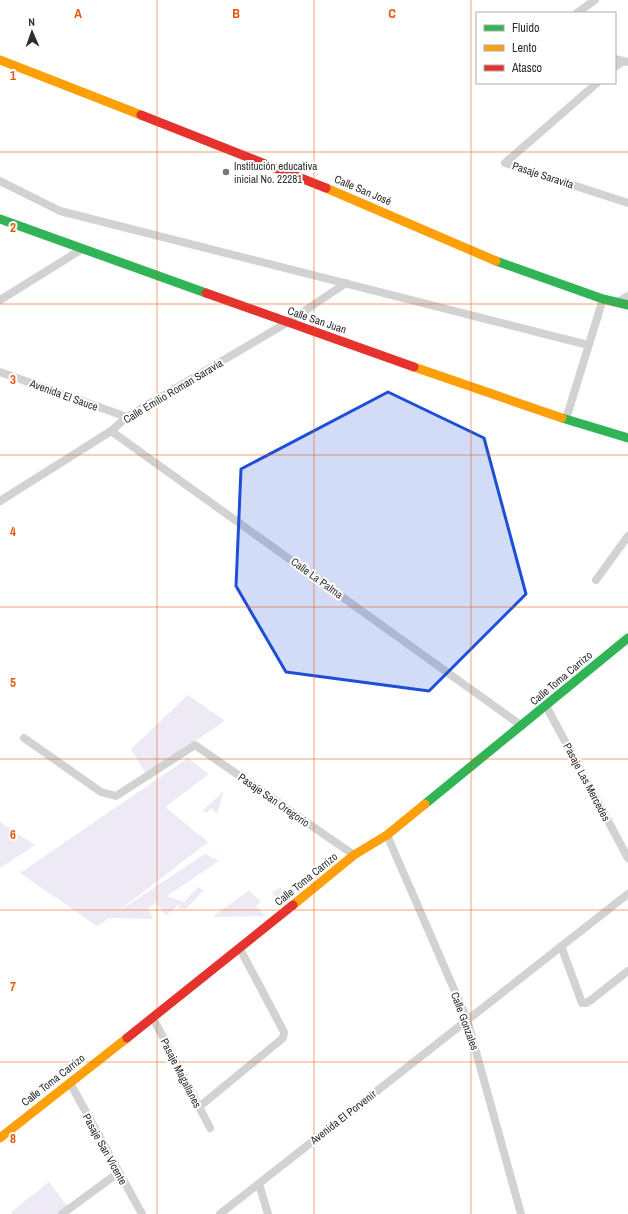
<svg xmlns="http://www.w3.org/2000/svg" width="628" height="1214" font-family="'Archivo Narrow',sans-serif">
<style>
.green{fill:#eeeaf5}
.lines{fill:none;stroke-linecap:round;stroke-linejoin:round}
.street{stroke:#d2d2d2;stroke-width:8}
.fast{stroke:#30b455;stroke-width:9}
.slow{stroke:#ff9f0a;stroke-width:9}
.jam{stroke:#e5322d;stroke-width:9}
.marked{fill:#1d4ed8;fill-opacity:0.2;stroke:#1d4ed8;stroke-width:3;stroke-linejoin:round}
.grid{fill:none;stroke:#e8590c;stroke-width:1;stroke-opacity:0.55}
.poi-dot{fill:#767676;stroke:#fff;stroke-width:1.5}
.labels{text-anchor:middle;stroke-width:4;stroke-linejoin:round;paint-order:stroke}
.poi-label{font-size:11px;fill:#2d2d2d;stroke:#fff;text-anchor:start}
.street-label{font-size:11px;fill:#2d2d2d;stroke:#fff}
.grid-label{font-size:13px;text-anchor:middle;font-weight:bold;fill:#e8590c;stroke:#fff;stroke-width:4;stroke-linejoin:round;paint-order:stroke}
</style>
<rect width="100%" height="100%" fill="#fff"/>
<g class="green">
<path d="M188,695L225,721L146,774L131,749Z"/>
<path d="M188,758L209,774L165,807L208,842L116,913L205,854L219,861L167,896L184,902L198,887L204,890L186,909L177,908L183,901L166,915L156,903L148,908L153,919L109,918L97,926L20,873Z"/>
<path d="M224,791L217,814L211,808L207,813L202,811Z"/>
<path d="M0,822L35,845L0,868Z"/>
<path d="M280,887L291,902L283,908L272,893Z"/>
<path d="M249,890L261,902L256,906L265,916L212,917Z"/>
<path d="M49,1182L68,1207L60,1214H13L11,1212Z"/>
</g>
<g class="lines">
<g class="street">
<path d="M577,13L595,0"/>
<path d="M615,59L628,62"/>
<path d="M615,67L623,61"/>
<path d="M597,83L505,163L628,203"/>
<path d="M0,181L60,211L588,345"/>
<path d="M0,300L82,249"/>
<path d="M618,302L628,296"/>
<path d="M0,372L127,417"/>
<path d="M566,419L603,299"/>
<path d="M111,431L522,726"/>
<path d="M0,501L111,431L127,417L288,322L346,283"/>
<path d="M596,580L628,536"/>
<path d="M546,706L628,858"/>
<path d="M24,738L101,792L116,796L195,745L354,855"/>
<path d="M387,835L467,1019L521,1214"/>
<path d="M561,946L582,1003H586L591,1000L628,971"/>
<path d="M153,1018L210,1128"/>
<path d="M70,1083L142,1214"/>
<path d="M199,1107L283,1038L284,1032L240,949"/>
<path d="M259,1184L268,1214"/>
<path d="M62,1214L118,1173"/>
<path d="M220,1214L628,894"/>
</g>
<g class="fast">
<path d="M0,219L206,293"/>
<path d="M496,261L603,299L628,305"/>
<path d="M562,418L628,438"/>
<path d="M425,804L628,638"/>
</g>
<g class="slow">
<path d="M0,60L141,115"/>
<path d="M326,188L496,261"/>
<path d="M414,367L562,418"/>
<path d="M293,905L354,855L387,835L425,804"/>
<path d="M0,1138L127,1038"/>
</g>
<g class="jam">
<path d="M141,115L326,188"/>
<path d="M206,293L414,367"/>
<path d="M127,1038L293,905"/>
</g>
</g>
<path class="marked" d="M388,392L484,438L526,594L429,691L286,672L236,586L241,469Z"/>
<path class="grid" d="M157,0V1214M314,0V1214M471,0V1214M0,152H628M0,304H628M0,455H628M0,607H628M0,759H628M0,910H628M0,1062H628"/>
<circle class="poi-dot" cx="226" cy="172" r="4"/>
<g class="labels">
<g class="poi-label">
<text x="234" y="170">Institución educativa<tspan x="234" dy="13">inicial No. 22281</tspan></text>
</g>
<g class="street-label">
<text transform="translate(543 175) rotate(18)" y="4">Pasaje Saravita</text>
<text transform="translate(363 190) rotate(23)" y="4">Calle San José</text>
<text transform="translate(317 320) rotate(19)" y="4">Calle San Juan</text>
<text transform="translate(173 391) rotate(-31)" y="4">Calle Emilio Roman Saravia</text>
<text transform="translate(64 395) rotate(20)" y="4">Avenida El Sauce</text>
<text transform="translate(317 578) rotate(36)" y="4">Calle La Palma</text>
<text transform="translate(561 678) rotate(-40)" y="4">Calle Toma Carrizo</text>
<text transform="translate(587 782) rotate(62)" y="4">Pasaje Las Mercedes</text>
<text transform="translate(274 800) rotate(35)" y="4">Pasaje San Oregorio</text>
<text transform="translate(306 879) rotate(-39)" y="4">Calle Toma Carrizo</text>
<text transform="translate(465 1021) rotate(70)" y="4">Calle Gonzales</text>
<text transform="translate(181 1073) rotate(63)" y="4">Pasaje Magallanes</text>
<text transform="translate(53 1080) rotate(-38)" y="4">Calle Toma Carrizo</text>
<text transform="translate(343 1117) rotate(-38)" y="4">Avenida El Porvenir</text>
<text transform="translate(105 1149) rotate(61)" y="4">Pasaje San Vicente</text>
</g>
</g>
<g class="grid-label">
<text x="78" y="18">A</text>
<text x="236" y="18">B</text>
<text x="392" y="18">C</text>
<text x="13" y="80">1</text>
<text x="13" y="232">2</text>
<text x="13" y="384">3</text>
<text x="13" y="536">4</text>
<text x="13" y="687">5</text>
<text x="13" y="839">6</text>
<text x="13" y="991">7</text>
<text x="13" y="1143">8</text>
</g>
<rect x="476" y="12" width="140" height="72" fill="#ffffff" stroke="#ababab"/>
<rect x="484" y="25" width="20" height="6" fill="#30b455" stroke="#ababab"/>
<text x="512" y="32" font-size="12" fill="#2d2d2d">Fluido</text>
<rect x="484" y="45" width="20" height="6" fill="#ff9f0a" stroke="#ababab"/>
<text x="512" y="52" font-size="12" fill="#2d2d2d">Lento</text>
<rect x="484" y="65" width="20" height="6" fill="#e5322d" stroke="#ababab"/>
<text x="512" y="72" font-size="12" fill="#2d2d2d">Atasco</text>
<g transform="translate(32 32) rotate(358)" stroke="#ffffff" stroke-width="3" paint-order="stroke">
<path d="M0-3L7 15L0 10L-7 15Z" fill="#2d2d2d"/>
<text y="-6" font-size="11" font-weight="bold" text-anchor="middle" fill="#2d2d2d">N</text>
</g>
</svg>
